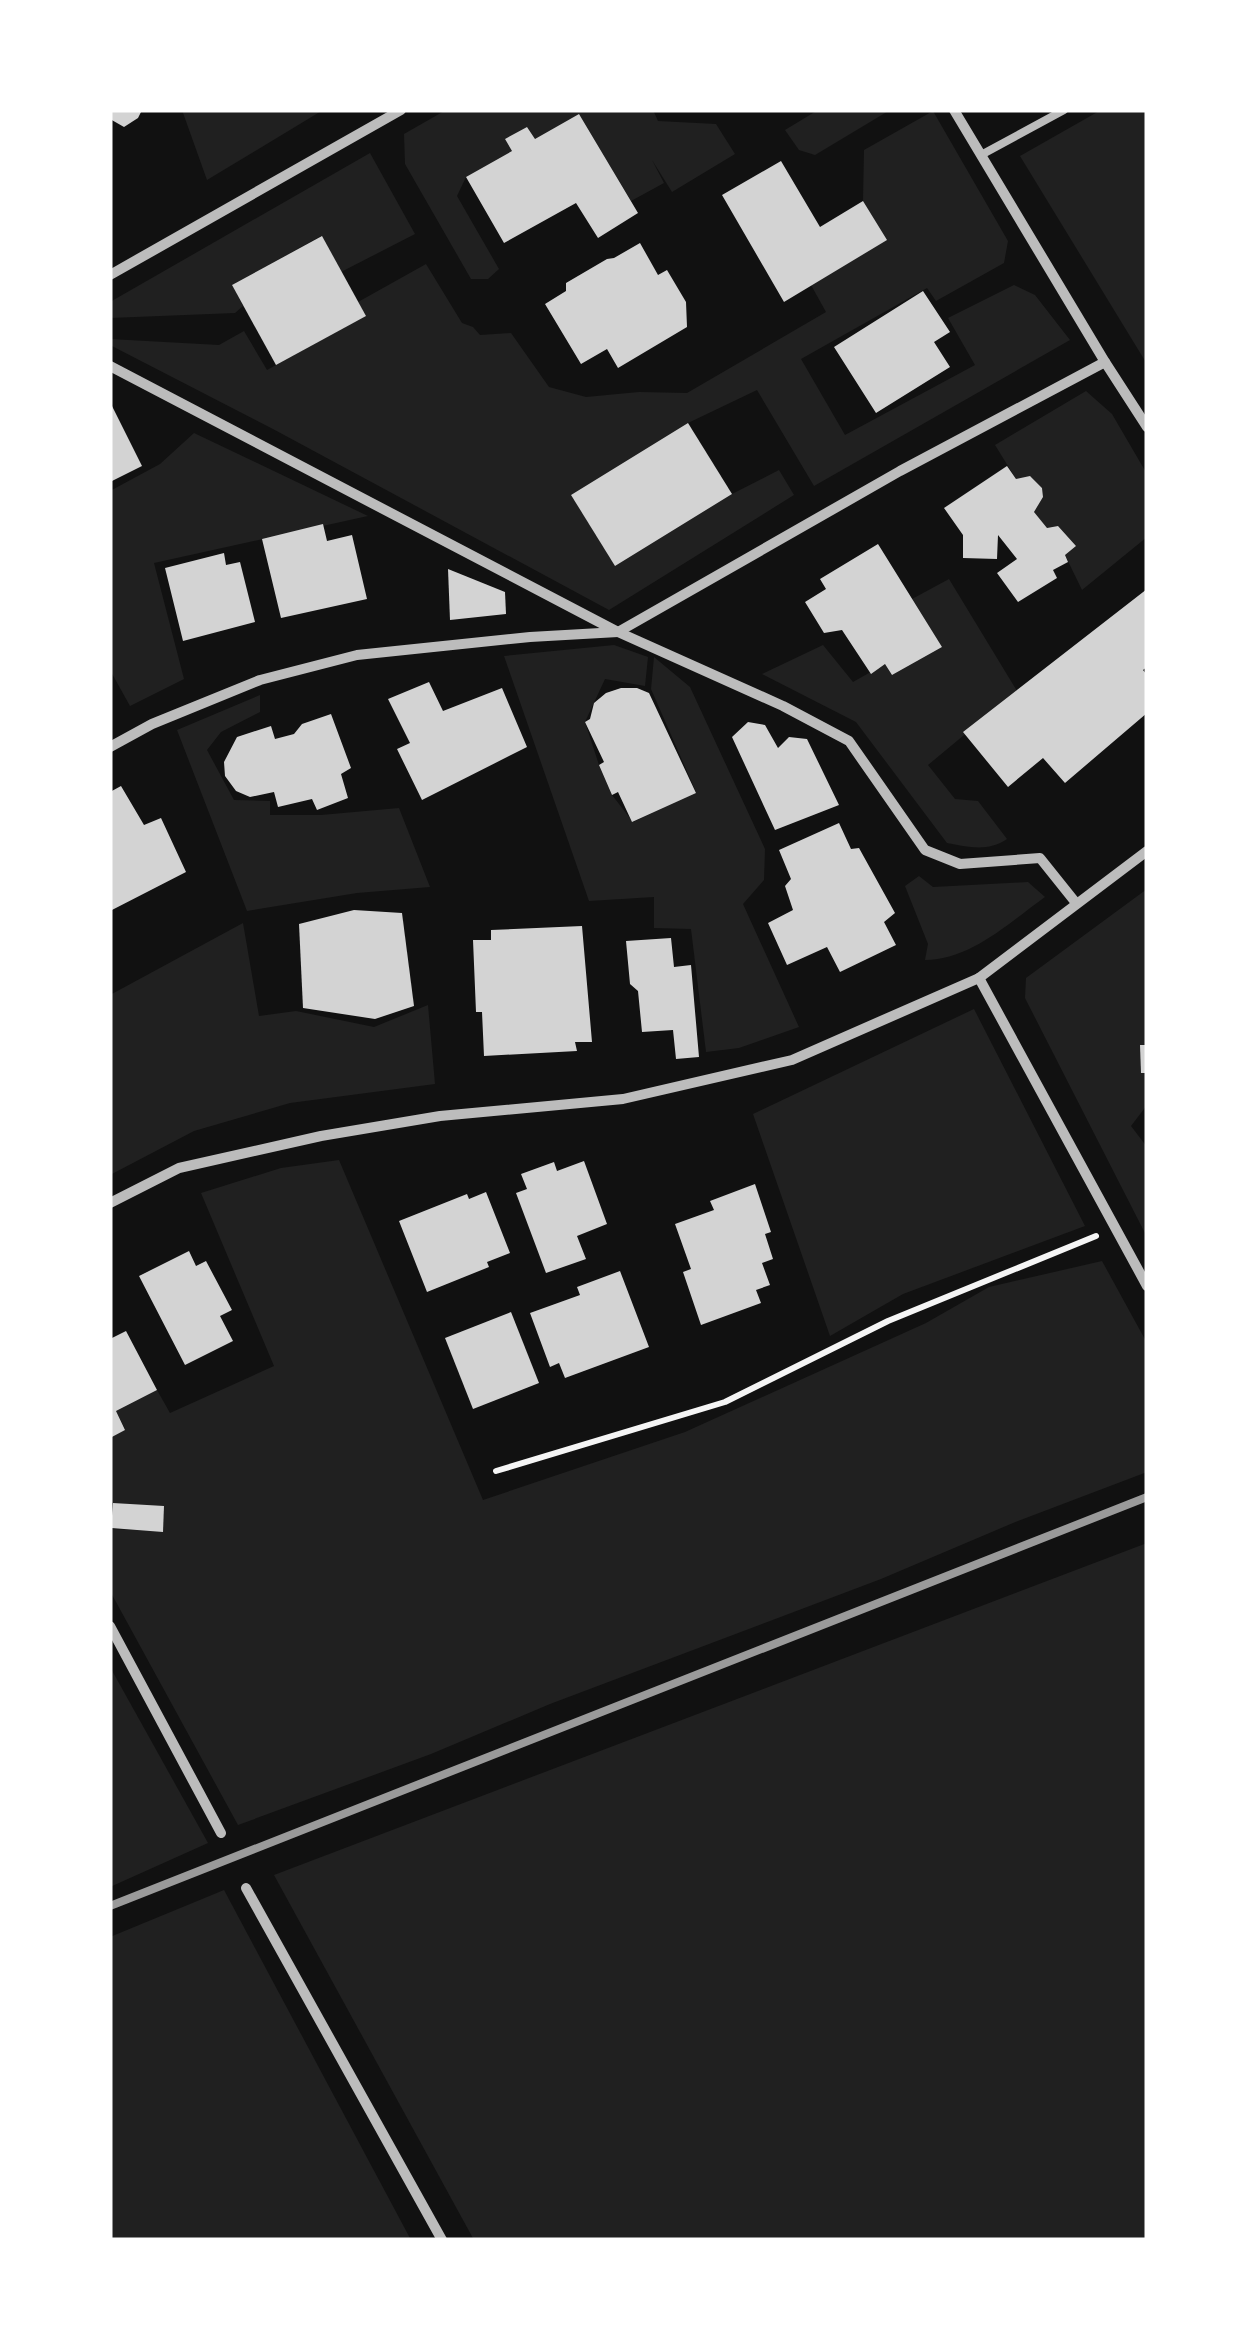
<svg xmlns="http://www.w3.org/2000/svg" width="1257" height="2350" font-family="Georgia,serif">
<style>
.green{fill:#202020}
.building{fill:#d3d3d3}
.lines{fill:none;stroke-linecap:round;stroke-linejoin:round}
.path{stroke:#f5f5f5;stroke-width:6}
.service{stroke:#bcbcbc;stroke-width:8}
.minor{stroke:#bcbcbc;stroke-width:10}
.rail{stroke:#9a9a9a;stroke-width:8}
</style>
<rect width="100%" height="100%" fill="#111"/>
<g class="green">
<path d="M182,110H323L207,180Z"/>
<path d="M446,110H653L658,121L716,124L735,154L672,192L652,160L664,183L631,201L579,114L535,139L527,127L505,139L512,151L466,177L457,196L499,269L488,279H471L405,164L404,134Z"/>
<path d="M818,110H890L815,155L799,150L785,130Z"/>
<path d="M1101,110H1147V364L1020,156Z"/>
<path d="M933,111L1008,241L1004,263L936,301L927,288L801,359L845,435L975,365L948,318L1014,285L1035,295L1070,340L814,486L757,390L688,423L571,495L615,566L732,494L779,470L794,495L609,610L273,429L110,345V339L219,345L244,331L267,370L365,316L358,302L426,264L462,323L473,327L480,335L511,333L549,387L586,397L639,392L687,393L826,312L811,285L886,240L863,201L864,150Z"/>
<path d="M370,153L415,234L341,272L321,236L232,285L243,306L235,313L110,318V302Z"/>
<path d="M1086,391L1112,414L1147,474V537L1082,590L1065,555L1076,546L1058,526L1047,528L1034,512L1043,497L1042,488L1030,477L1016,479L995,445Z"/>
<path d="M194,433L368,516L154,563L184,679L130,706L110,670V491L160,464Z"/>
<path d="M949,579L1017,691L928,765L955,799L978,801L1007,839C988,852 968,847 947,843L856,722L762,674L823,645L853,682L885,664L892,675L942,647L912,599Z"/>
<path d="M614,645L648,657L645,686L605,679L585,722L599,765L612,795L633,822L696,792L651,689L654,657L690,687L765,849L764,880L743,904L799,1027L739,1048L706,1052L691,929L654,928V897L589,901L504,656Z"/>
<path d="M260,695V712L221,732L207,750L234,800L270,801V815H321L399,808L430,887L357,893L247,911L177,730Z"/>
<path d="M919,876L933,887L1028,882L1045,897C1010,922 971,960 925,960L928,944L905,886Z"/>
<path d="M1147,889V1105L1131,1126L1147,1147V1237L1025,998L1026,978Z"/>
<path d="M243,923L259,1016L296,1011L374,1027L428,1005L435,1084L290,1103L194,1131L110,1175V995Z"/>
<path d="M974,1009L1085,1226L903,1294L830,1336L753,1114Z"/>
<path d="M339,1160L483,1500L685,1432L926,1323L989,1287L1102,1261L1147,1343V1472L1013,1523L881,1579L550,1704L431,1754L238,1825L110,1591V1529L162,1531L164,1507L113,1503L110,1499V1438L125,1429L116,1411L157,1390L170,1413L274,1366L201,1193L281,1168Z"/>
<path d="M1147,1543V2240H474L274,1875Z"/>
<path d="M110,1667L208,1843L110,1887Z"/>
<path d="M224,1890L411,2240H110V1937Z"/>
</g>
<g class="building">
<path d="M110,110H142L138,118L124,127L110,119Z"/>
<path d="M579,114L638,213L598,238L576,203L504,243L466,177L512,151L505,139L527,127L535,139Z"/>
<path d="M781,161L820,227L863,201L887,240L784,302L722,195Z"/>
<path d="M322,236L366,316L276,365L232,285Z"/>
<path d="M640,243L658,275L667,270L686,302L687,327L618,368L607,349L581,364L545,304L566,291V283L607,259L614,258Z"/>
<path d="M923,291L950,332L934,342L950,367L876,413L834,347Z"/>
<path d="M110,402L142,466L110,482Z"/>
<path d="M688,423L732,494L615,566L571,495Z"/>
<path d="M1007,466L1016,479L1030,476L1042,488L1043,497L1034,512L1047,528L1058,526L1076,546L1065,555L1068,562L1053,570L1057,578L1018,602L997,573L1017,559L998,535L997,559L963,558V535L944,508Z"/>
<path d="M323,524L327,541L352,535L367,599L281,618L262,539Z"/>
<path d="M878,544L942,647L892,675L885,664L871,674L842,630L824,633L805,602L826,589L820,579Z"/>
<path d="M224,553L226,565L240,562L255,622L183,641L165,568Z"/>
<path d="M448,569L505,592L506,614L450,620Z"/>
<path d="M1147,589V667L1143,670L1147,675V713L1065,783L1043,758L1008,787L963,732Z"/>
<path d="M429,682L443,711L502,688L527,747L422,800L397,749L410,743L388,699Z"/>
<path d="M621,688H637L649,693L696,793L632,822L618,792L612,795L599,765L604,762L585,722L590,719L594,703L606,693Z"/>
<path d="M331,714L351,768L341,774L348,798L317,810L312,799L278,807L274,792L250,797L236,791L225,776L224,762L237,737L271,726L275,739L294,734L302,724Z"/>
<path d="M748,722L765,725L778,748L789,737L807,739L839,805L775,830L732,737Z"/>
<path d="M121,786L144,825L161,818L186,872L110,911V792Z"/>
<path d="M839,823L851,849L859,848L895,913L884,922L896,945L840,972L827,947L787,965L768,923L793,910L785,886L791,879L779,850Z"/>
<path d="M354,910L402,913L414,1006L375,1019L303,1008L299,924Z"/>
<path d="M582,926L592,1042H575L577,1051L484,1056L482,1012H476L473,940H491V930Z"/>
<path d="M671,938L674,967L691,965L699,1057L676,1059L673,1030L642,1032L638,991L630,984L626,941Z"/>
<path d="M1140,1045H1147V1073H1141Z"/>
<path d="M584,1161L607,1224L577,1236L586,1259L546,1273L516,1193L527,1189L521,1174L554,1162L557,1171Z"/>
<path d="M755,1184L771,1232L765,1234L773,1259L762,1263L770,1285L756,1290L761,1303L701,1325L683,1272L691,1269L675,1224L714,1210L710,1201Z"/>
<path d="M486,1192L510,1253L487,1262L489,1267L427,1292L399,1221L467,1194L469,1199Z"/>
<path d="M189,1251L196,1266L206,1261L232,1310L220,1316L233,1341L185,1365L139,1276Z"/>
<path d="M620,1271L649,1347L565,1378L559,1363L550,1367L530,1313L580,1295L577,1287Z"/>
<path d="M511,1312L539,1383L473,1409L445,1338Z"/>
<path d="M126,1331L157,1390L116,1411L125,1430L110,1438V1339Z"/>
<path d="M113,1503L164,1506L163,1532L111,1528Z"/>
</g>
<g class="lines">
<path class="path" d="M496,1471L725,1402L888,1321L1096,1236"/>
<path class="service" d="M981,155L1064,110"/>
<g class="minor">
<path d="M954,110L1105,362L1147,427"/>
<path d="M110,275L401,110"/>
<path d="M110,366L618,632L783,706L849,741L925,850L960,864L1040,858L1076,903"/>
<path d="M110,747L152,724L260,680L357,655L530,637L618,632L900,471L1105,362"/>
<path d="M979,978L1147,1286"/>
<path d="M110,1203L179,1168L321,1136L440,1116L623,1099L792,1060L979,978L1147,851"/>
<path d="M110,1626L221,1833"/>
<path d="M246,1888L442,2240"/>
</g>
<path class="rail" d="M110,1906L1147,1497"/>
</g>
<rect width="1257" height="2350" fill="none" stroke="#ffffff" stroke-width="225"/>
</svg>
